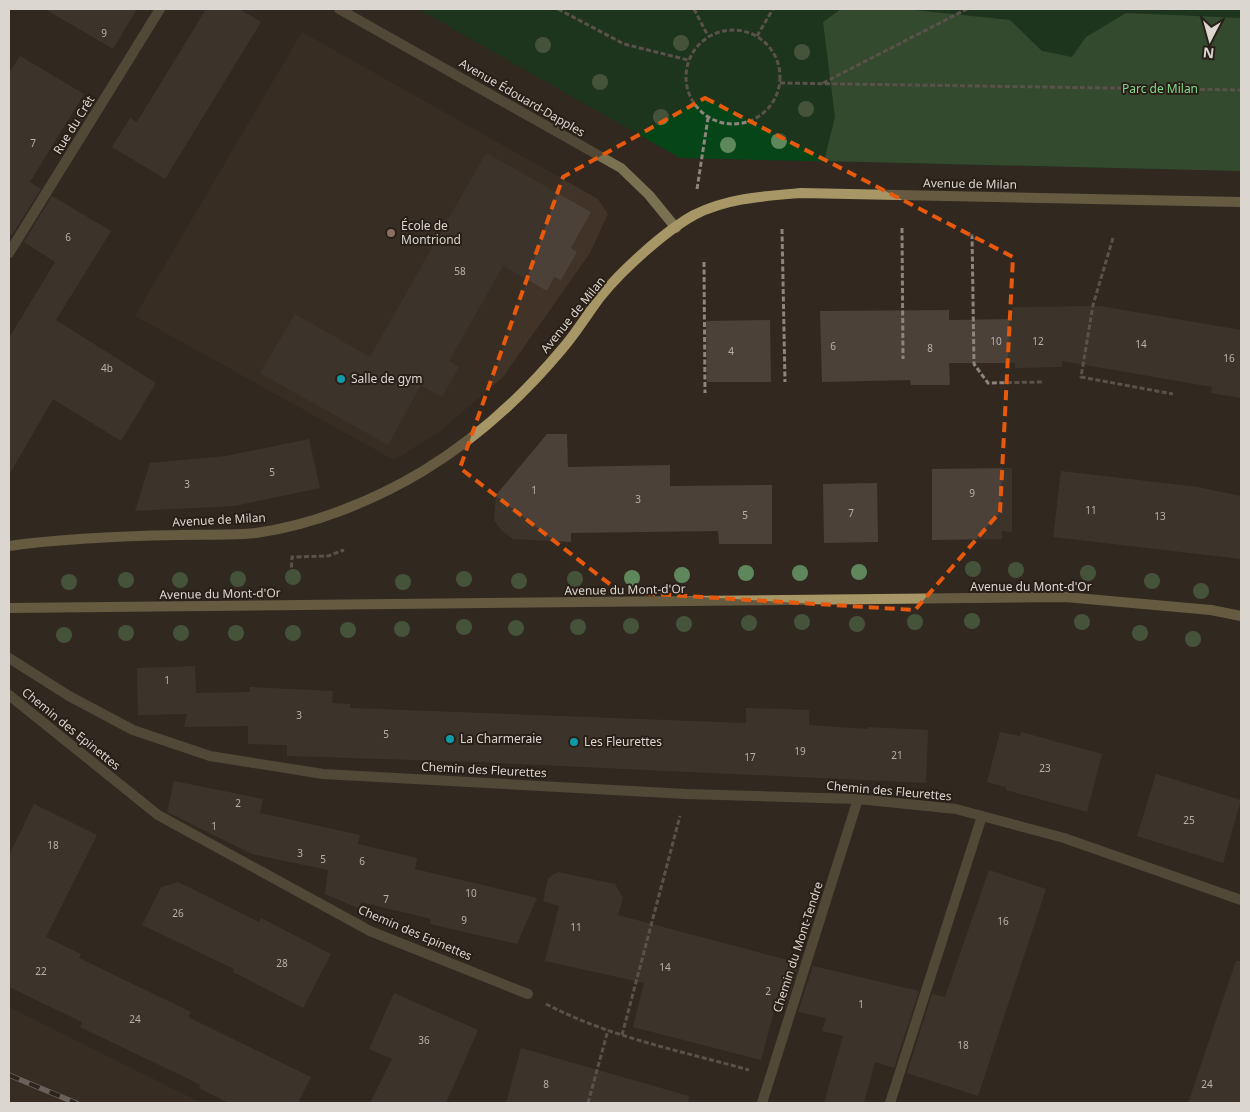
<svg xmlns="http://www.w3.org/2000/svg" width="1250" height="1112" font-family="'Noto Sans',sans-serif">
<style>
.built{fill:#413327}
.green{fill:#064518}
.forest{fill:#367341}
.building{fill:#4b4138}
.lines{fill:none;stroke-linecap:round;stroke-linejoin:round}
.path{stroke:#8c847d;stroke-width:3;stroke-dasharray:5 2.5;stroke-linecap:butt}
.street{stroke:#7a7052;stroke-width:10}
.secondary{stroke:#a79766;stroke-width:10}
.rail-casing{stroke:#aea7a1;stroke-width:5.5}
.rail{stroke:#281f17;stroke-width:4;stroke-dasharray:11;stroke-linecap:butt}
.tree{fill:#5e885c}
.marked{fill:none;stroke:#e8590c;stroke-width:4;stroke-dasharray:10 6;stroke-linejoin:round}
.education-dot{fill:#8d6e63;stroke:#281f17;stroke-width:2}
.culture-dot{fill:#0f9aa8;stroke:#281f17;stroke-width:2}
.labels{text-anchor:middle;stroke-width:4;stroke-linejoin:round;paint-order:stroke}
.number-label{font-size:10px;fill:#b8b1aa}
.park-label{font-size:12px;fill:#82d78e;stroke:#281f17}
.street-label{font-size:12px;fill:#dcd6d0;stroke:#281f17}
.poi-label{font-size:12px;fill:#dcd6d0;stroke:#281f17;text-anchor:start}
</style>
<rect width="100%" height="100%" fill="#322820"/>
<g class="built">
<path d="M302,32L598,199L608,214L590,253L503,377L439,432L394,460L135,316Z"/>
<path d="M9,1007L202,1103H9Z"/>
</g>
<path class="green" d="M418,9H1241V171L680,158Z"/>
<path class="forest" d="M841,9H905L1010,20L1042,51L1072,57L1086,37L1126,13L1241,18V171L824,161L835,117L823,22Z"/>
<g class="building">
<path d="M45,9H137L113,49Z"/>
<path d="M206,9H240L261,22L165,179L112,147L130,118L137,122Z"/>
<path d="M20,56L84,94L30,182L41,189L12,235L9,233V73Z"/>
<path d="M486,153L591,212L571,248L577,252L561,280L554,277L547,291L503,266L449,361L459,367L442,397L421,385L388,445L260,373L295,314L370,357Z"/>
<path d="M52,196L111,231L56,320L156,383L121,441L53,399L9,475V338L55,262L24,242Z"/>
<path d="M1100,306L1241,330V398L1211,393L1212,387L1062,361V367L1015,368V363H949L950,385H911L910,380L822,382L820,311L949,310V320L1013,319L1012,307Z"/>
<path d="M770,320L771,382H707L706,321Z"/>
<path d="M547,434H567L568,467L670,465V486L772,485V544H719L718,531L571,533V542L513,539L502,531L494,520L496,495Z"/>
<path d="M309,439L320,488L234,506L135,511L150,463L226,456Z"/>
<path d="M1012,468V532L1002,531V539L932,540V469Z"/>
<path d="M1061,471L1198,487L1241,496V559L1053,537Z"/>
<path d="M877,483L878,542L824,543L823,484Z"/>
<path d="M195,666L196,693L250,692V687L333,691L332,703L350,704V708L746,723V708L809,710V725L868,729V727L928,730L926,783L478,762L287,756V745L248,744V726L184,727L187,714L138,715L137,668Z"/>
<path d="M1000,732L1020,736L1021,732L1102,754L1087,812L1006,790V787L987,782Z"/>
<path d="M1156,774L1241,800L1223,863L1137,836Z"/>
<path d="M174,781L263,799L260,813L360,835L358,844L417,858L415,869L537,898L517,944L430,924L431,919L361,902L360,909L325,894L328,870L252,854L167,812Z"/>
<path d="M34,804L97,835L46,937L81,954L79,958L191,1012L188,1017L311,1077L298,1103H229L199,1088L201,1085L80,1027L82,1022L9,987V855Z"/>
<path d="M989,870L1046,889L978,1096L907,1073L932,994L945,997Z"/>
<path d="M558,872L615,884L623,898L618,915L799,963L785,1009L775,1007L761,1060L633,1027L644,983L545,961L559,906L543,901L548,878Z"/>
<path d="M178,882L259,922L261,918L331,954L303,1008L233,972L234,969L142,925L161,887Z"/>
<path d="M1236,961H1241V1103H1188Z"/>
<path d="M813,966L919,991L894,1068L875,1062L864,1103H824L843,1036L822,1031L826,1018L798,1012Z"/>
<path d="M394,993L478,1030L446,1103H370L392,1059L369,1049Z"/>
<path d="M521,1048L689,1096L688,1103H506Z"/>
</g>
<g class="lines">
<g class="path">
<path d="M558,9L624,44L688,60"/>
<path d="M694,9L708,36"/>
<circle cx="733" cy="77" r="47"/>
<path d="M757,36L773,9"/>
<path d="M780,83L1241,90"/>
<path d="M823,83L967,9"/>
<path d="M697,189L708,118"/>
<path d="M902,228L903,359"/>
<path d="M782,229L785,382"/>
<path d="M972,234L974,364L988,383L1042,382"/>
<path d="M1113,238L1093,305L1081,377L1173,394"/>
<path d="M704,262L705,393"/>
<path d="M291,575L292,557L328,556L344,550"/>
<path d="M546,1004C609,1037 681,1051 749,1070"/>
<path d="M622,1035L680,816"/>
<path d="M588,1103L608,1030"/>
</g>
<g class="street">
<path d="M339,9L621,168L649,195L676,228"/>
<path d="M9,253L160,9"/>
<path d="M9,658L69,696L133,730L210,756L323,774L686,794L858,799L956,809L1064,838L1241,900"/>
<path d="M9,695L158,815L370,931L528,994"/>
<path d="M762,1103L858,799"/>
<path d="M890,1103L982,816"/>
</g>
<g class="secondary">
<path d="M9,546C65,538 121,536 178,535C203,534 230,536 256,533C313,525 373,501 423,471C476,439 523,396 563,348C577,332 588,313 601,296C622,270 665,231 694,215C727,198 765,196 801,193L1241,202"/>
<path d="M9,608L1065,597L1211,610L1241,616"/>
</g>
<defs>
<path id="rail" d="M9,1075L76,1103"/>
</defs>
<use href="#rail" class="rail-casing"/>
<use href="#rail" class="rail"/>
</g>
<g class="tree">
<circle cx="681" cy="43" r="8"/>
<circle cx="543" cy="45" r="8"/>
<circle cx="802" cy="52" r="8"/>
<circle cx="600" cy="82" r="8"/>
<circle cx="806" cy="109" r="8"/>
<circle cx="661" cy="117" r="8"/>
<circle cx="779" cy="141" r="8"/>
<circle cx="728" cy="145" r="8"/>
<circle cx="973" cy="569" r="8"/>
<circle cx="1016" cy="570" r="8"/>
<circle cx="859" cy="572" r="8"/>
<circle cx="746" cy="573" r="8"/>
<circle cx="800" cy="573" r="8"/>
<circle cx="1088" cy="573" r="8"/>
<circle cx="682" cy="575" r="8"/>
<circle cx="293" cy="577" r="8"/>
<circle cx="632" cy="578" r="8"/>
<circle cx="238" cy="579" r="8"/>
<circle cx="464" cy="579" r="8"/>
<circle cx="575" cy="579" r="8"/>
<circle cx="126" cy="580" r="8"/>
<circle cx="180" cy="580" r="8"/>
<circle cx="519" cy="581" r="8"/>
<circle cx="1152" cy="581" r="8"/>
<circle cx="69" cy="582" r="8"/>
<circle cx="403" cy="582" r="8"/>
<circle cx="1201" cy="591" r="8"/>
<circle cx="972" cy="621" r="8"/>
<circle cx="802" cy="622" r="8"/>
<circle cx="915" cy="622" r="8"/>
<circle cx="1082" cy="622" r="8"/>
<circle cx="749" cy="623" r="8"/>
<circle cx="684" cy="624" r="8"/>
<circle cx="857" cy="624" r="8"/>
<circle cx="631" cy="626" r="8"/>
<circle cx="464" cy="627" r="8"/>
<circle cx="578" cy="627" r="8"/>
<circle cx="516" cy="628" r="8"/>
<circle cx="402" cy="629" r="8"/>
<circle cx="348" cy="630" r="8"/>
<circle cx="126" cy="633" r="8"/>
<circle cx="181" cy="633" r="8"/>
<circle cx="236" cy="633" r="8"/>
<circle cx="293" cy="633" r="8"/>
<circle cx="1140" cy="633" r="8"/>
<circle cx="64" cy="635" r="8"/>
<circle cx="1193" cy="639" r="8"/>
</g>
<path d="M0 0H1250V1112H0ZM705,98L1013,257L1000,512L915,610L620,592L460,468L563,177Z" fill="#322820" fill-opacity=".55" fill-rule="evenodd"/>
<path class="marked" d="M705,98L1013,257L1000,512L915,610L620,592L460,468L563,177Z"/>
<circle class="education-dot" cx="391" cy="233" r="5"/>
<g class="culture-dot">
<circle cx="341" cy="379" r="5"/>
<circle cx="450" cy="739" r="5"/>
<circle cx="574" cy="742" r="5"/>
</g>
<g class="labels">
<g class="number-label">
<text x="104" y="37">9</text>
<text x="33" y="147">7</text>
<text x="68" y="241">6</text>
<text x="460" y="275">58</text>
<text x="996" y="345">10</text>
<text x="1038" y="345">12</text>
<text x="1141" y="348">14</text>
<text x="833" y="350">6</text>
<text x="930" y="352">8</text>
<text x="731" y="355">4</text>
<text x="1229" y="362">16</text>
<text x="107" y="372">4b</text>
<text x="272" y="476">5</text>
<text x="187" y="488">3</text>
<text x="534" y="494">1</text>
<text x="972" y="497">9</text>
<text x="638" y="503">3</text>
<text x="1091" y="514">11</text>
<text x="851" y="517">7</text>
<text x="745" y="519">5</text>
<text x="1160" y="520">13</text>
<text x="167" y="684">1</text>
<text x="299" y="719">3</text>
<text x="386" y="738">5</text>
<text x="800" y="755">19</text>
<text x="897" y="759">21</text>
<text x="750" y="761">17</text>
<text x="1045" y="772">23</text>
<text x="238" y="807">2</text>
<text x="1189" y="824">25</text>
<text x="214" y="830">1</text>
<text x="53" y="849">18</text>
<text x="300" y="857">3</text>
<text x="323" y="863">5</text>
<text x="362" y="865">6</text>
<text x="471" y="897">10</text>
<text x="386" y="903">7</text>
<text x="178" y="917">26</text>
<text x="464" y="924">9</text>
<text x="1003" y="925">16</text>
<text x="576" y="931">11</text>
<text x="282" y="967">28</text>
<text x="665" y="971">14</text>
<text x="41" y="975">22</text>
<text x="768" y="995">2</text>
<text x="861" y="1008">1</text>
<text x="135" y="1023">24</text>
<text x="424" y="1044">36</text>
<text x="963" y="1049">18</text>
<text x="546" y="1088">8</text>
<text x="1207" y="1088">24</text>
</g>
<g class="park-label">
<text x="1160" y="93">Parc de Milan</text>
</g>
<g class="street-label">
<text transform="translate(522 98) rotate(30)" y="4">Avenue Édouard-Dapples</text>
<text transform="translate(74 125) rotate(-58)" y="4">Rue du Crêt</text>
<text transform="translate(970 184) rotate(1)" y="4">Avenue de Milan</text>
<text transform="translate(573 315) rotate(-51)" y="4">Avenue de Milan</text>
<text transform="translate(219 520) rotate(-3)" y="4">Avenue de Milan</text>
<text x="1031" y="591">Avenue du Mont-d'Or</text>
<text transform="translate(625 590) rotate(-1)" y="4">Avenue du Mont-d'Or</text>
<text transform="translate(220 594) rotate(-1)" y="4">Avenue du Mont-d'Or</text>
<text transform="translate(71 729) rotate(39)" y="4">Chemin des Epinettes</text>
<text transform="translate(484 770) rotate(3)" y="4">Chemin des Fleurettes</text>
<text transform="translate(889 791) rotate(5)" y="4">Chemin des Fleurettes</text>
<text transform="translate(415 933) rotate(23)" y="4">Chemin des Epinettes</text>
<text transform="translate(798 947) rotate(-72)" y="4">Chemin du Mont-Tendre</text>
</g>
<g class="poi-label">
<text x="401" y="230">École de<tspan x="401" dy="14">Montriond</tspan></text>
<text x="351" y="383">Salle de gym</text>
<text x="460" y="743">La Charmeraie</text>
<text x="584" y="746">Les Fleurettes</text>
</g>
</g>
<rect width="1250" height="1112" fill="none" stroke="#dcd6d0" stroke-width="20"/>
<g transform="translate(1210 40) rotate(186)" stroke="#281f17" stroke-width="4" paint-order="stroke">
<path d="M0-4L9 19L0 12L-9 19Z" fill="#dcd6d0"/>
<text y="-8" font-size="14" font-weight="bold" text-anchor="middle" fill="#dcd6d0">N</text>
</g>
</svg>
